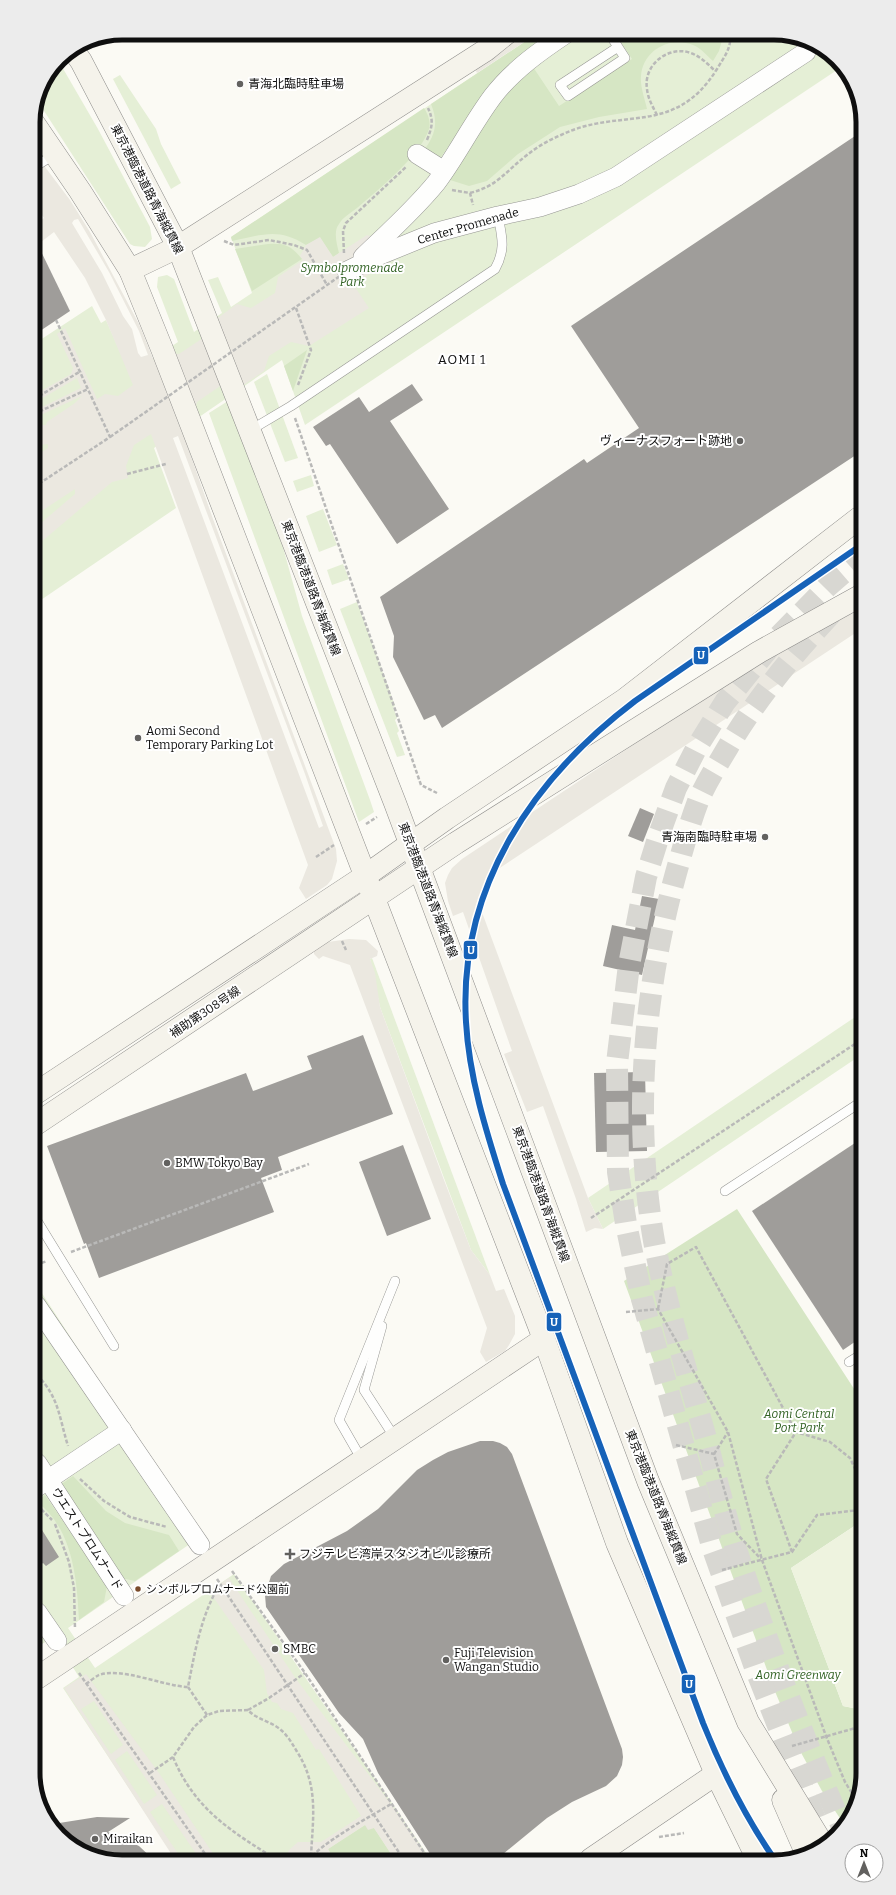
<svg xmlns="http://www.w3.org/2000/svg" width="896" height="1895" font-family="Bitter,'Noto Sans JP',serif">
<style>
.green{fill:#e5efd6}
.forest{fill:#d6e6c4}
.pitch{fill:#eef3df}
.plaza{fill:#ebe8e0;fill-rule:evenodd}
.building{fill:#9f9d9a}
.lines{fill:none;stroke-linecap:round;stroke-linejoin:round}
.secondary-tunnel{stroke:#d8d7d2;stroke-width:22;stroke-dasharray:22 11;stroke-linecap:butt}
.lane-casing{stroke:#959592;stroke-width:10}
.street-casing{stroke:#959592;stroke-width:20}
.secondary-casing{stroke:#8c8b89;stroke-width:23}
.path{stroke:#b9b9b8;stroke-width:2.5;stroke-dasharray:4 2;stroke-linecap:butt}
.lane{stroke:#fefefd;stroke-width:9}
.street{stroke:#fefefd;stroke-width:19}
.secondary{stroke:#f5f3eb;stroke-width:22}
.path-bridge{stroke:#b9b9b8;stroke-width:2.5;stroke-dasharray:4 2;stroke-linecap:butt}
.rail-1-casing{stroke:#fff;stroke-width:9}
.rail-1{stroke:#1662b8;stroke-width:6}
.poi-dot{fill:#62615f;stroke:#fff;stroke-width:1.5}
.bus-dot{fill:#7a4b2a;stroke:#fff;stroke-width:1.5}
.labels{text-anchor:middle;stroke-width:4;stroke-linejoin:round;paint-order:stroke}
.bus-label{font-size:11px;fill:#0f0f0f;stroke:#fff;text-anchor:start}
.poi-label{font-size:12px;fill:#0f0f0f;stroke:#fff;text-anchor:start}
.street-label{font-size:12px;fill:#0f0f0f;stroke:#fff}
.park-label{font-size:12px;font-style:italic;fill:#316223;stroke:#fff}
.neighbourhood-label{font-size:13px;letter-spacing:1px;fill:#0f0f0f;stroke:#fff}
.rim{fill:none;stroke:#0f0f0f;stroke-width:5}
.line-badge{stroke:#fff;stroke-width:1.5}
.badge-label{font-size:11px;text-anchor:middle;font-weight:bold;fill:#fff}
</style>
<rect width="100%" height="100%" fill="#fbfaf4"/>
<g class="green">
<path d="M538,33H780L828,51L840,68L305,425L282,360L154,448L176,508L35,604L34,344L92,306L101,323L106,320L130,374L178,342L157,287L158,277L167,275L174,279L194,332L222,313L208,280L218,277L231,307L252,293L231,237Z"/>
<path d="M58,60L98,129L150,227L152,239L145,247L134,246L130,244L37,100L42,83Z"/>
<path d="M120,75L156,129L161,144L181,183L171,189L113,79Z"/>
<path d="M267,374L298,458L285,462L254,382Z"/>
<path d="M228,401L281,540L302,616L370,800L374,812L359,822L209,413Z"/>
<path d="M311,475L314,486L297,492L293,481Z"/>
<path d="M323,509L337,545L319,552L306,516Z"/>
<path d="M343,564L349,579L332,585L327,570Z"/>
<path d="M357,602L395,706L393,707L397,718L395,720L399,731L397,733L405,755L397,757L340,609Z"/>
<path d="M372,958L490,1275L471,1250L380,1007L370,959Z"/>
<path d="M861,1013V1055L603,1229L588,1198Z"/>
<path d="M36,1284L200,1537L68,1628L95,1668L234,1574L431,1860L177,1861L63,1688L79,1677L54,1637L37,1647Z"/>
</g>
<g class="forest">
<path d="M538,33H546L500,74L438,161L422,153C435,136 439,124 431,104Z"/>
<path d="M615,33H636L643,42L654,34L660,41L672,33H724L719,51L713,61C707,56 701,48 693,45C670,36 643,50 641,76C640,87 645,99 647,109L599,117L560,127L518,154L487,181L469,186L447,179L500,100L533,67L559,106L632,59Z"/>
<path d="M424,108C428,114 431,122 429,129C421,155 378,190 357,208C352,212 343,217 339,224C333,231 337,245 339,253L333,257L320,238L306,245C278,227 262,235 232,241L231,237Z"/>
<path d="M268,244C286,243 291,246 302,259L252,291L235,249Z"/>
<path d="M307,350L293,391L284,366Z"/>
<path d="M737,1209L862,1401V1521L791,1568L843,1706L863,1710V1774L845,1826L822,1791L799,1749L774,1689L624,1281Z"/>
<path d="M73,1476L106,1511L125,1523L169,1535L179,1551L135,1581L121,1578L59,1486Z"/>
<path d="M45,1495L107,1586L104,1602L79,1620C77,1579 73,1529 37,1502Z"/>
<path d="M365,1825L374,1828L395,1860H334L328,1849Z"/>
</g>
<path class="pitch" d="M862,1521L863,1710L843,1706L791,1568Z"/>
<g class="plaza">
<path d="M519,33H538L477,73L473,66L505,45Z"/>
<path d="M33,151L70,200L90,232L139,324L154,361L166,353L179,354L209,334L215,320L237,304L251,308L275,293L278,277L303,260L300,256L306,245L320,237L333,257L367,235L387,241L396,258L353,284L369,308L309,346L291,342L269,356L264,371L242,386L226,382L197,402L187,445L213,519L336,849L337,861L332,879L327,885L306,899L299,888L308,865L151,434L134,445L126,466L128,478L112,482L34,548V529L75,494V489L34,516V457L48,448V444L39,445V425H46L47,422L75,403L82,396L34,418V411L81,388L77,378L34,403V395L71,374L73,368L57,334L65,328L97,399L105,394L118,396L133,385L106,320L85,278L54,232L41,242L33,232V225L44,218L33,202ZM78,219L109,272L139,331L148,355L141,357L138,353L132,329L123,316L102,273L72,223L74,220ZM178,436L305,774L323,826L319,828L173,438Z"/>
<path d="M860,609V630L489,875L480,907L588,1198L603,1229L595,1228L586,1232L576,1199L543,1106L527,1112L504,1054L512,1051L463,912L453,916L448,901L445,883L448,875L452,868L462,859L705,697L791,644Z"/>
<path d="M349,939L366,940L378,951L377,956L370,959L375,973L380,1007L444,1180L471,1250L490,1275L496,1291L504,1289L515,1316V1334L509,1345L505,1351L486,1362L480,1352L487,1328L350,965L323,956L319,959L314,954V952L328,942Z"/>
<path d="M229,1578L296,1679L391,1804L430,1860H395L374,1828L368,1830L365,1825L328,1849L334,1860L284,1861L289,1850L298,1842H321L361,1816L319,1749L316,1750L293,1713L281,1709L277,1703L272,1702L267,1693L264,1670L209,1591Z"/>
<path d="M86,1674L159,1773L218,1861H201L162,1804L150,1812L183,1861H170V1852L64,1688ZM94,1701L123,1745L111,1754L81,1709ZM127,1751L157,1795L144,1804L115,1760Z"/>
</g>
<g class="building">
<path d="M858,134L859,453L442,728L435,715L424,720L393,657L394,636L380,597L584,459L587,463L639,428L571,326Z"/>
<path d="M34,237L70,311L34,335Z"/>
<path d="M412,384L423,400L390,421L449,509L397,544L330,444L326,446L313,427L359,397L369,412Z"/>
<path d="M640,808L654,814L643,842L628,836Z"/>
<path d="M642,896L659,899L642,975L603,966L612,925L635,930Z"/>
<path d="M363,1035L393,1114L278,1157L282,1170L261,1178L274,1212L99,1278L86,1243L84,1244L47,1146L246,1073L253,1091L312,1069L307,1056Z"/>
<path d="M645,1072L647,1151L596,1152L594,1073Z"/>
<path d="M861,1139L862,1337L843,1350L752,1211Z"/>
<path d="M403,1145L431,1219L387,1236L359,1162Z"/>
<path d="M480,1441H493L500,1443L507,1447L512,1454L622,1749L623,1757L622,1765L617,1776L606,1786L572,1802L547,1818L497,1859L434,1860L378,1773L363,1739L339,1713L266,1607L265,1595L271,1576L284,1564L347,1531L378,1509L417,1470L433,1460L448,1452Z"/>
<path d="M37,1522L59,1557L46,1566L43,1563L37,1567Z"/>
<path d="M97,1817L130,1818L108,1832L139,1846L156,1862H116L68,1844L53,1824Z"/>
</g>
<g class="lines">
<g class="secondary-tunnel">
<path d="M831,614C792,656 757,698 728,747C718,764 707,781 699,799C690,822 683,848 676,873C643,992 633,1119 654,1241C667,1309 688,1375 707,1442C716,1478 725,1514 736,1549C767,1643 803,1737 843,1829"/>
<path d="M815,1819L756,1670L712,1546L642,1299L626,1224L618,1172L617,1063L629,965L646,877L660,832L676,788L697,747L725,702L778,637L827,587L860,558"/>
</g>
<defs>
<g id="lane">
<path d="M609,33L625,58L568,96L560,85L618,47"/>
<path d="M33,168L55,154"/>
<path d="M249,431L291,406L495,269C506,249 502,237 498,216"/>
<path d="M725,1191L861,1102"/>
<path d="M36,1219L114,1346"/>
<path d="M382,1326L364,1390L395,1438"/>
<path d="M849,1362L862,1354"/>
<path d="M362,1460L339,1420L395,1281"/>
</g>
<g id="street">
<path d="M417,154L444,171"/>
<path d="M363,257C388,233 414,210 436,183C457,155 472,124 493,96C513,70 540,51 567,33"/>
<path d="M347,271L380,255L434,233L498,216L540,207L579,194L616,177L806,52"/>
<path d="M36,1305L200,1545"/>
<path d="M37,1463L124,1596"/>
<path d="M37,1487L122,1430"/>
<path d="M37,1612L57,1641"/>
</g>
<g id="secondary">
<path d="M73,50L81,61L178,247L395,803L648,1481L748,1722L822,1843"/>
<path d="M33,122L80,191L130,270L162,349L544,1339L617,1543L716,1774L757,1858"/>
<path d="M130,270L178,247L486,50L507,33"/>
<path d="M36,1093L365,876L447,818L624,700L859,518"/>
<path d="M36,1124L456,843L759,652L860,596"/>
<path d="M37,1678L544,1339"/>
<path d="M783,1800L807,1855"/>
<path d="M591,1859L716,1774"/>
</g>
</defs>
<use href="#lane" class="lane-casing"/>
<use href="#street" class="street-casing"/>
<use href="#secondary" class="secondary-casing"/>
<g class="path">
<path d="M657,115C653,107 648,99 647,89C643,65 668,45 691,53C701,57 708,64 715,71"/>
<path d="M427,140C432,127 434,121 428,108"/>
<path d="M452,190L470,193L473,205"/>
<path d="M470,193C498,186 506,171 527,155C537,147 549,140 561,135C621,106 674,138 717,69C724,57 732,48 730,33"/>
<path d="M224,241L234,245L269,240L294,245L307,250L327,285"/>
<path d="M344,253L343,231L346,223L406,167"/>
<path d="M296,308L311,350L298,385"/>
<path d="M34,399L81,371"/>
<path d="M34,414L88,389"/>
<path d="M295,418L421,785L437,793"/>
<path d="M127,474L166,464"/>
<path d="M34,487L110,437L56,320"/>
<path d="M366,824L377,817"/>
<path d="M316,857L334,845"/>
<path d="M342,941L346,950"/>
<path d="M591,1218L861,1040"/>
<path d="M71,1252L309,1164"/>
<path d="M36,1265L47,1261"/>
<path d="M658,1309L667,1264L696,1247L796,1432L830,1442L850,1458L862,1484"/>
<path d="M626,1312L658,1309L728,1432L762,1560L826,1736L845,1782L855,1798"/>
<path d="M37,1375C59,1397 59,1417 68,1446"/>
<path d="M676,1445L714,1454L737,1534L761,1559"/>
<path d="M714,1454L728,1432"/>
<path d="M80,1479L104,1501L130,1517L167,1527"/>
<path d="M37,1505L52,1520"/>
<path d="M55,1524L69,1562L74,1588L75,1629"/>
<path d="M792,1552L766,1479L796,1432"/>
<path d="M722,1570L792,1552L817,1515L859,1510L862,1495"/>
<path d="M232,1571L305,1673L429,1860"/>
<path d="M217,1579L404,1860"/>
<path d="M79,1673L210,1861"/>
<path d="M86,1684C90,1681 95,1677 99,1675C122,1667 163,1686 188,1687C195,1651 201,1615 220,1584"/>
<path d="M188,1687L207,1715"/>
<path d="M248,1710L269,1698L305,1673"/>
<path d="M792,1746L859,1727"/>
<path d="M173,1757C195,1810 232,1832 279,1861"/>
<path d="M150,1773L173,1757L194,1727L207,1715L219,1711L248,1710C257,1720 271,1721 281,1730C287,1735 292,1743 296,1750C319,1785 313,1816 311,1856L315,1860"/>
<path d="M659,1837L684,1833"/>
<path d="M309,1861C317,1845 373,1815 391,1804"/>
</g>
<use href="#lane" class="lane"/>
<use href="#street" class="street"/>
<use href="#secondary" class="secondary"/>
<path class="path-bridge" d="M110,437L347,271"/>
<defs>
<path id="rail-1" d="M773,1857C744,1815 722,1770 703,1723L503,1184C486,1131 469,1077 466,1022C458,888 532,779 635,701L860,546"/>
</defs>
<use href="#rail-1" class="rail-1-casing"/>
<use href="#rail-1" class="rail-1"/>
</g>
<g class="poi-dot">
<circle cx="240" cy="84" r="4"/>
<circle cx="740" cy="441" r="4"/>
<circle cx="138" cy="738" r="4"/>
<circle cx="765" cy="837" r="4"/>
<circle cx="167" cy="1163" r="4"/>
<path d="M288 1548h4v4h4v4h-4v4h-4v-4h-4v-4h4z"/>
<circle cx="275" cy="1649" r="4"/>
<circle cx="446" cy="1660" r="4"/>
<circle cx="95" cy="1839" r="4"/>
</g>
<circle class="bus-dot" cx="138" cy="1589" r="3.5"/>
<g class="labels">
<g class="bus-label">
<text x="146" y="1593">シンボルプロムナード公園前</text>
</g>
<g class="poi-label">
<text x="248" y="88">青海北臨時駐車場</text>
<text x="732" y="445" text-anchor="end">ヴィーナスフォート跡地</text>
<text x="146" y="735">Aomi Second<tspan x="146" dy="14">Temporary Parking Lot</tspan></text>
<text x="757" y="841" text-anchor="end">青海南臨時駐車場</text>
<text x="175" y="1167">BMW Tokyo Bay</text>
<text x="299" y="1558">フジテレビ湾岸スタジオビル診療所</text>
<text x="283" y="1653">SMBC</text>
<text x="454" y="1657">Fuji Television<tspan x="454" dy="14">Wangan Studio</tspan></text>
<text x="103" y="1843">Miraikan</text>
</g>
<g class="street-label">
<text transform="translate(147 189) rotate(63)" y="4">東京港臨港道路青海縦貫線</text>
<text transform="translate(468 226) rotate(-16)" y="4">Center Promenade</text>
<text transform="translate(311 588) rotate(69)" y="4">東京港臨港道路青海縦貫線</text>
<text transform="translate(428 890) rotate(69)" y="4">東京港臨港道路青海縦貫線</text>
<text transform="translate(205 1012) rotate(-34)" y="4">補助第308号線</text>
<text transform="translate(541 1194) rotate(70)" y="4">東京港臨港道路青海縦貫線</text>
<text transform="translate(656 1497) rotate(68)" y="4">東京港臨港道路青海縦貫線</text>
<text transform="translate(87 1539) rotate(57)" y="4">ウエストプロムナード</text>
</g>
<g class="park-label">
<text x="352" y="272">Symbolpromenade<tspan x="352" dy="14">Park</tspan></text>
<text x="799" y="1418">Aomi Central<tspan x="799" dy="14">Port Park</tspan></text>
<text x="798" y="1679">Aomi Greenway</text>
</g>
<g class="neighbourhood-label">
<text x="462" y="364">AOMI 1</text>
</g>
</g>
<path d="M0 0H896V1895H0ZM122 40H774A82 82 0 0 1 856 122V1773A82 82 0 0 1 774 1855H122A82 82 0 0 1 40 1773V122A82 82 0 0 1 122 40Z" fill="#ececec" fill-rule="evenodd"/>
<path class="rim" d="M122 40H774A82 82 0 0 1 856 122V1773A82 82 0 0 1 774 1855H122A82 82 0 0 1 40 1773V122A82 82 0 0 1 122 40Z"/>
<g class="line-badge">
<rect x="693" y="646" width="16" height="19" rx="4" fill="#1662b8"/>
<rect x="463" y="940" width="15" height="20" rx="4" fill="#1662b8"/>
<rect x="546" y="1312" width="16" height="20" rx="4" fill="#1662b8"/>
<rect x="681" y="1674" width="15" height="20" rx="4" fill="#1662b8"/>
</g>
<g class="badge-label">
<text x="701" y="659">U</text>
<text x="471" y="954">U</text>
<text x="554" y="1326">U</text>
<text x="689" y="1688">U</text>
</g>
<g transform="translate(864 1863)"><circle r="19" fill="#ffffff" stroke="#9f9f9f"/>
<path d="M0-3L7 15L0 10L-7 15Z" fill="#62615f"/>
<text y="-6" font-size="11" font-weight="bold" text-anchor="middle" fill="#0f0f0f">N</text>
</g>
</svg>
